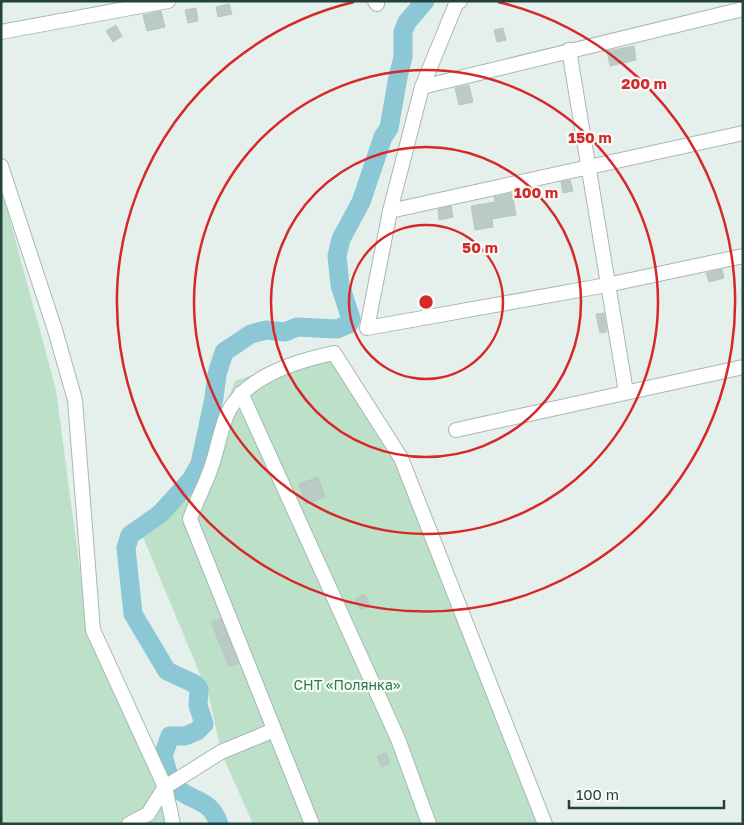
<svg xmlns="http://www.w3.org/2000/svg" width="744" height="825" font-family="'Golos Text',sans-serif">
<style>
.green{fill:#bde0c8}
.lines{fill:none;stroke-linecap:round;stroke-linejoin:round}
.river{stroke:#8bc7d5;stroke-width:19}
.building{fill:#bacac4;stroke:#b7c9c2}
.minor-casing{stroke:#a7b8b3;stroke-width:16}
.minor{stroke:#fff;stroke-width:14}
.ring{fill:none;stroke:#d62828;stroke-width:2.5}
.labels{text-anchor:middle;stroke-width:4.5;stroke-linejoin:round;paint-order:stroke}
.park-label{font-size:14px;fill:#2b7b4d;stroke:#f6fbf8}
.centre{fill:#d62828;stroke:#f6fbf8;stroke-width:2.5}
.ring-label{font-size:15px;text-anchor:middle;font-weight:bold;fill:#d62828;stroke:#f6fbf8;stroke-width:4.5;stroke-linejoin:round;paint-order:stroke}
</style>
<rect width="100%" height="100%" fill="#e5efeb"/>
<g class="green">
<path d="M1,187L56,390L88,631L175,824H1Z"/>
<path d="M333,347L418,499L552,824H253L221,752L209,696L143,537L195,487L235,381Z"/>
</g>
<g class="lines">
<g class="river">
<path d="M170,780L163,756L170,736H185L197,731L204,724L198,705L199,689L195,684L167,671L133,614L126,548L130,535L160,514L191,480L200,464L214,398L217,374L224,352L251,334L266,330L285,332L297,327L337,329L349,324L351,319L340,285L337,256L341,239L361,202L383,137L389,128L398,77L403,57V32L407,22L425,1"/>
<path d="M174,786C192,803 210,797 219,824"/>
</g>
</g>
<g class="building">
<path d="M229,4L232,14L218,17L216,7Z"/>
<path d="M196,8L198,21L188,23L185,10Z"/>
<path d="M161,11L165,27L147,31L143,15Z"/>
<path d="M116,25L122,36L113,42L106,31Z"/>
<path d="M503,28L506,40L497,42L494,30Z"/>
<path d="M634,46L636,60L610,66L607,51Z"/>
<path d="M469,85L473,102L459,105L455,88Z"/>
<path d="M570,180L573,191L563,193L561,182Z"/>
<path d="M512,193L516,215L492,219L493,227L475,230L471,206L495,202L494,197Z"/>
<path d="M451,206L453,217L439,220L438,209Z"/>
<path d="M722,269L724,278L709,282L706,273Z"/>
<path d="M604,313L607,332L600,333L596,314Z"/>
<path d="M318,477L325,497L306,504L299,484Z"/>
<path d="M365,594L370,606L360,610L355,599Z"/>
<path d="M221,619L238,663L229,667L211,622Z"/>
<path d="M386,753L390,763L381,767L377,756Z"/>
</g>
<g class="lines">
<defs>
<g id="minor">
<path d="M375,1L377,4"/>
<path d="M460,1L456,4L422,87L390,211L367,328L607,285L743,256"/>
<path d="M1,32L168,1"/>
<path d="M569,50L626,392"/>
<path d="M422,87L743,9"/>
<path d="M1,166L55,330L75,400L93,630L165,787L173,824"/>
<path d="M390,211L743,133"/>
<path d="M241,393L398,739L429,824"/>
<path d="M456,430L743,367"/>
<path d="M129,824L148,814L165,787L221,752L274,730"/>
<path d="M312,824L190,519C196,501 206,484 212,465C217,450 220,433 226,417C242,377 296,361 334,353L401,458L545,824"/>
</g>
</defs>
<use href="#minor" class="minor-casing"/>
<use href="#minor" class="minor"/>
</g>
<g class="ring">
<circle cx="426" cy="302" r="77"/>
<circle cx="426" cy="302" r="155"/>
<circle cx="426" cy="302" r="232"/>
<path d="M498 2A309 309 0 1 1 354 2"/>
</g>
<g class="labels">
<g class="park-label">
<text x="347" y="690">СНТ «Полянка»</text>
</g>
</g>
<circle cx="426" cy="302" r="8" class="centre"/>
<g class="ring-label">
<text x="644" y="89">200 m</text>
<text x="590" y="143">150 m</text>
<text x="536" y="198">100 m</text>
<text x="480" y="253">50 m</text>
</g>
<rect width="744" height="825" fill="none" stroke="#23423b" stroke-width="5"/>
<path d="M569 800v8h155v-8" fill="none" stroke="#23423b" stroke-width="2.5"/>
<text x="576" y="800" font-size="15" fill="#23423b" stroke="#f6fbf8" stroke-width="4" paint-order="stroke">100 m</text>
</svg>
